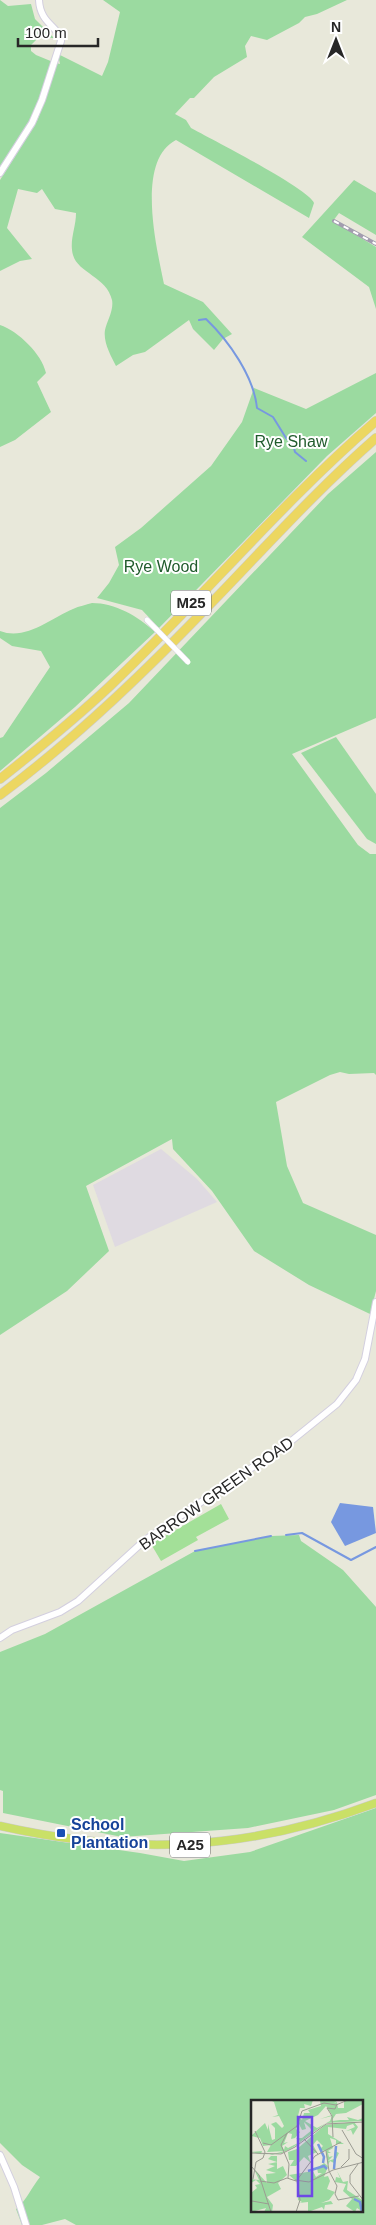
<svg xmlns="http://www.w3.org/2000/svg" width="376" height="2225" font-family="Arial,sans-serif">
<style>
.industrial{fill:#dfdae1}
.green{fill:#9bdaa0;fill-rule:evenodd}
.pitch{fill:#a3e098}
.water{fill:#7798e0}
.lines{fill:none;stroke-linecap:round;stroke-linejoin:round}
.stream{stroke:#7798e0;stroke-width:2}
.minor-casing{stroke:#d3cfdf;stroke-width:6}
.tertiary-casing{stroke:#d3cfdf;stroke-width:8}
.primary-casing{stroke:#cbcbcb;stroke-width:9}
.motorway-casing{stroke:#cbcbcb;stroke-width:10}
.minor{stroke:#fff;stroke-width:5}
.tertiary{stroke:#fff;stroke-width:6}
.primary{stroke:#cae067;stroke-width:8}
.motorway{stroke:#ecd761;stroke-width:9}
.rail-casing{stroke:#a29daf;stroke-width:4}
.rail{stroke:#fff;stroke-width:2;stroke-dasharray:5.5;stroke-linecap:butt}
.minor-bridge-casing{stroke:#d3cfdf;stroke-width:6;stroke-linecap:butt}
.minor-bridge{stroke:#fff;stroke-width:5}
.transit-dot{fill:#1a4fb4;stroke:#fff;stroke-width:2}
.labels{text-anchor:middle;stroke-width:4;stroke-linejoin:round;paint-order:stroke}
.shield{fill:#fff;stroke:#686868;stroke-width:1}
.shield-label{font-size:15px;font-weight:bold;fill:#272727}
.park-label{font-size:16px;fill:#205b2c;stroke:#fff}
.street-label{font-size:16px;fill:#272727;stroke:#fff}
.transit-label{font-size:16px;font-weight:bold;fill:#164399;stroke:#fff;text-anchor:start}
.inset-river{fill:none;stroke:#7798e0;stroke-width:2.5}
.inset-road{fill:none;stroke:#9b9b92;stroke-width:1}
.view{fill:#6d49e5;fill-opacity:0.15;stroke:#6d49e5;stroke-width:2.5}
.inset-edge{fill:none;stroke:#272727;stroke-width:2.5}
</style>
<rect width="100%" height="100%" fill="#e8e8da"/>
<path class="industrial" d="M161,1149L197,1179L217,1202L115,1247L93,1185Z"/>
<g class="green">
<path d="M0,0L8,6L31,4L35,19L54,38H38L31,45V51L36,55L53,62L30,123L0,167Z"/>
<path d="M103,0H347L317,14L305,17L299,23L267,40L251,36L245,46L247,57L214,77L194,98H190L175,114L186,120L191,128C209,138 310,189 314,203L309,218L176,140C135,161 157,249 164,284L203,302L232,334L223,339L214,350L193,329L189,320L145,352L133,355L116,366C111,356 103,342 105,330C107,321 114,310 112,300C107,277 78,273 73,255C69,240 76,228 76,213L55,209L42,189L37,193L18,189L7,228L32,259L20,261L0,271V180L37,121L46,98L56,63L60,64L58,54L102,76L108,62L120,12Z"/>
<path d="M354,180L376,193V235L339,213L333,221L376,247V309L369,287L302,237Z"/>
<path d="M0,325C18,331 42,354 46,373L37,382L51,412L15,440L0,447Z"/>
<path d="M376,373V413L327,456L159,628L142,610L97,598L109,583L119,565L115,547L141,528L211,466L242,422L254,388L306,409Z"/>
<path d="M376,452V718L292,754L358,845L370,854H376V1075L374,1073L349,1074L340,1072L330,1075L276,1102L287,1166L303,1203L376,1235V1291L370,1314L309,1285L254,1251L212,1191L173,1149L172,1139L86,1186L109,1251L67,1291L0,1335V808L46,773L129,703L328,494Z"/>
<path d="M92,603C115,603 138,616 155,632L75,707L0,771V738L3,737L50,667L41,651L12,646L0,638V631C26,641 51,618 73,609C79,606 86,605 92,603Z"/>
<path d="M336,737L376,794V844L367,839L301,753Z"/>
<path d="M299,1535L301,1541L343,1570L376,1607V1795L334,1810L248,1828L122,1837L3,1813V1791L0,1790V1652L45,1634L195,1551L271,1536Z"/>
<path d="M376,1808V2225H76L65,2219L42,2225H22L16,2209C27,2200 31,2188 40,2177L22,2165L0,2143V1833L140,1853L184,1861L250,1852ZM252,2101H362V2211H252Z"/>
</g>
<path class="pitch" d="M221,1504L229,1519L196,1537L198,1540L161,1561L151,1544Z"/>
<path class="water" d="M340,1503L373,1507L376,1533L345,1546L331,1522Z"/>
<g class="lines">
<g class="stream">
<path d="M199,320L206,319C229,341 254,377 257,408L273,417L286,438L293,444L295,452L306,461"/>
<path d="M286,1535L302,1533L351,1560L376,1547"/>
<path d="M195,1551L271,1536"/>
</g>
<defs>
<path id="minor" d="M147,620L157,630"/>
<g id="tertiary">
<path d="M0,173L32,123L42,100L61,41C59,26 40,24 39,0"/>
<path d="M0,1638L12,1630L60,1612L78,1601L145,1540L290,1442L337,1404L356,1380L365,1359L376,1302"/>
<path d="M0,2155L14,2187L26,2225"/>
</g>
<path id="primary" d="M0,1826C132,1856 248,1851 376,1803"/>
<g id="motorway">
<path d="M0,779C38,749 75,719 110,686C201,600 281,503 376,421"/>
<path d="M0,795C79,736 150,667 218,596C270,542 320,487 376,438"/>
</g>
</defs>
<use href="#minor" class="minor-casing"/>
<use href="#tertiary" class="tertiary-casing"/>
<use href="#primary" class="primary-casing"/>
<use href="#motorway" class="motorway-casing"/>
<use href="#minor" class="minor"/>
<use href="#tertiary" class="tertiary"/>
<use href="#primary" class="primary"/>
<use href="#motorway" class="motorway"/>
<defs>
<path id="rail" d="M334,221L376,244"/>
</defs>
<use href="#rail" class="rail-casing"/>
<use href="#rail" class="rail"/>
<defs>
<path id="minor-bridge" d="M157,630L188,662"/>
</defs>
<use href="#minor-bridge" class="minor-bridge-casing"/>
<use href="#minor-bridge" class="minor-bridge"/>
</g>
<rect class="transit-dot" x="56" y="1828" width="10" height="10" rx="2.5"/>
<g class="labels">
<g class="shield">
<rect x="171" y="590.5" width="40" height="25" rx="4"/>
<rect x="170" y="1832.5" width="40" height="25" rx="4"/>
</g>
<g class="shield-label">
<text x="191" y="608">M25</text>
<text x="190" y="1850">A25</text>
</g>
<g class="park-label">
<text x="291" y="447">Rye Shaw</text>
<text x="161" y="572">Rye Wood</text>
</g>
<g class="street-label">
<text transform="translate(216 1493) rotate(-35)" y="6">BARROW GREEN ROAD</text>
</g>
<g class="transit-label">
<text x="71" y="1830">School<tspan x="71" dy="18">Plantation</tspan></text>
</g>
</g>
<g transform="translate(251 2100)">
<rect width="112" height="112" fill="#e8e8da"/>
<path d="M19,0H62L60,6L53,4L54,8H49L47,16L51,20L53,13H59L57,10L70,6L69,1L64,0L86,1L83,3L86,2L87,8H93V1L112,0V4L95,13L85,14L81,20V21L89,20H98L96,17L107,20L112,18V21L75,23L44,46L39,49L31,53L26,54H24L21,55H17L9,54L0,52L11,51L10,54L18,55L34,51L16,52L20,45L12,46L9,38L0,36L14,23L17,30V24L21,40L24,39V28L20,24L25,22L31,28L33,26L28,16L21,17L27,15L23,2ZM75,6L81,15L69,19L81,16L79,21L66,28L54,21L67,15ZM53,22L61,30L51,38H45L49,41L47,43L37,48L34,46L33,50L31,46L37,42L33,43L37,33L41,34L40,39L44,38L49,32L45,29L48,24L51,30L55,29ZM103,22L107,27L102,35L100,30L95,31L104,27L102,24L96,26L95,29L77,27V34L93,44H85V40L79,38L82,48L77,51L80,53H77L78,57L82,56L77,61L83,59L84,51L88,53L83,63L79,61L77,65L75,51L68,50L72,46L66,40L62,45L66,52L57,56L60,63L53,57L45,66H39L43,60H38L37,52L46,49L74,25ZM20,56H26V69L32,66L36,75L27,83L30,89L16,97L22,105L21,112H13L15,108L0,112V93L6,88L4,85L9,84L5,80L0,83V79L8,80L3,69L16,83L15,74L25,73L15,70L24,66L17,64L26,62L17,59ZM73,63L77,66L73,77L77,76L79,81L76,89L84,92L78,100L70,103L80,101L82,104L74,105L73,110L71,107L57,112V102L48,103L51,102L47,100L46,82L38,75L62,71L65,77L71,73H67L66,68ZM86,71L92,82L97,81L96,90L111,100L112,112L106,108L104,112L95,106L101,99L92,91L95,84L84,82L85,77L89,78Z" fill="#9bdaa0" fill-rule="evenodd"/>
<path class="inset-river" d="M67,44L73,57L72,63M83,69L85,46M57,71L73,66L76,69M103,99L109,102L111,112"/>
<path class="inset-road" d="M91,30L105,54L113,59M36,33L30,45L38,64L37,78M82,37L81,16L76,8L84,9L86,4M53,39L67,54M12,43L20,45L46,26L51,11L73,3L85,5L97,0M75,51L78,71L86,86L84,94L87,100M0,53L30,54L44,47L75,24L113,22M107,64L99,75V83L113,101M0,66L8,75L20,112M90,67L98,59V49M2,79L5,62L12,58L14,52L4,31M44,80L58,82L82,70L113,62M46,80L64,56L90,42M9,81L23,83L36,78L45,81M87,100L108,96M1,101L18,104M45,112L49,100L46,81"/>
<path class="view" d="M47,17H61V96H47Z"/>
<rect width="112" height="112" class="inset-edge"/>
</g>
<g transform="translate(336 40)" stroke="#ffffff" stroke-width="4" paint-order="stroke">
<path d="M0-4L9 19L0 12L-9 19Z" fill="#272727"/>
<text y="-8" font-size="14" font-weight="bold" text-anchor="middle" fill="#272727">N</text>
</g>
<path d="M18 38v8h80v-8" fill="none" stroke="#272727" stroke-width="2.5"/>
<text x="25" y="38" font-size="15" fill="#272727" stroke="#ffffff" stroke-width="4" paint-order="stroke">100 m</text>
</svg>
